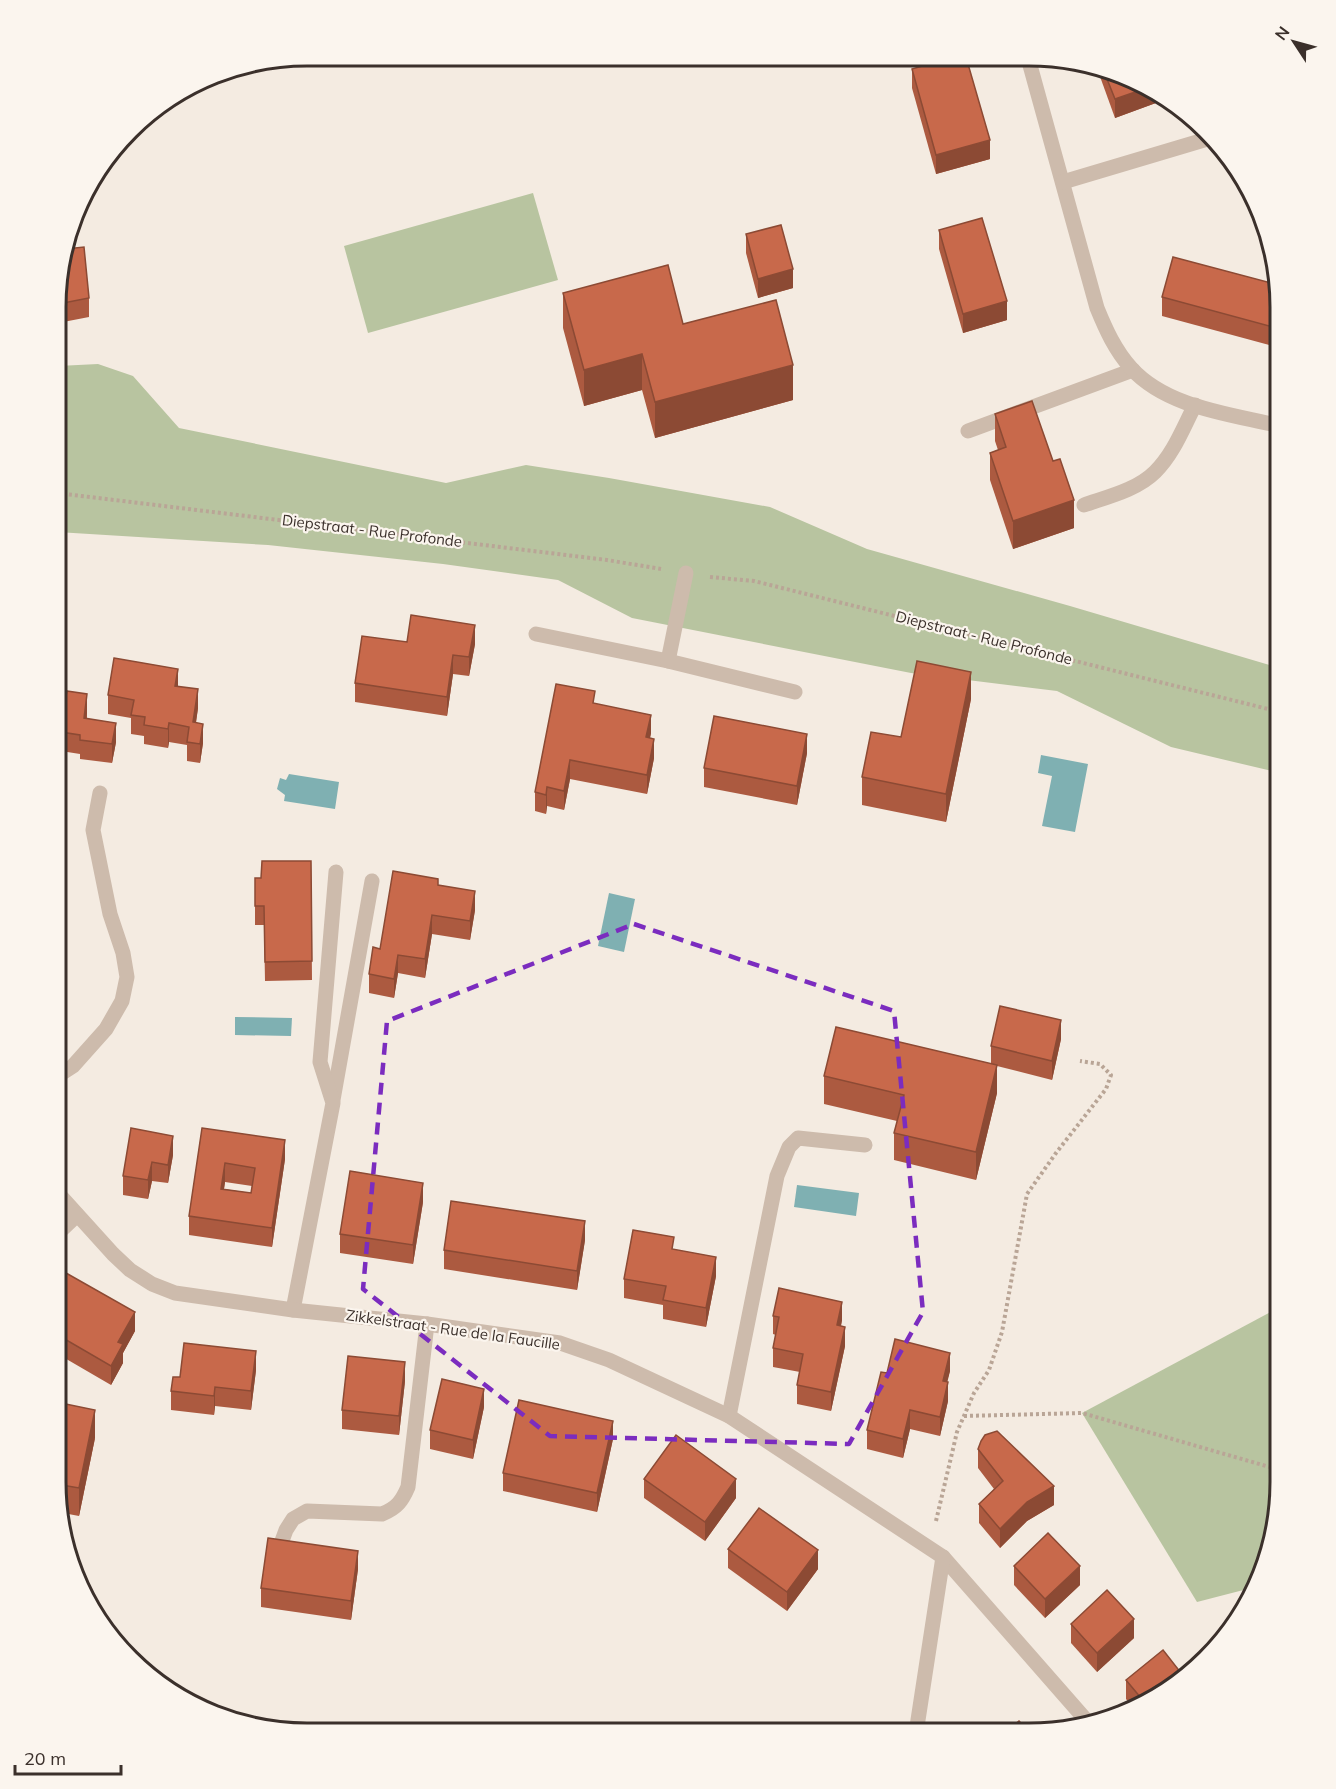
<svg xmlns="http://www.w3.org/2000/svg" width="1336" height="1789" font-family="Mulish,sans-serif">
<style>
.green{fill:#b8c4a0}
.water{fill:#7fb0b2}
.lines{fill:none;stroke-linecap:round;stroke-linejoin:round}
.path{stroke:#b9a596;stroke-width:4;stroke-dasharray:3 3;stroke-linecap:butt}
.lane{stroke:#cdbbac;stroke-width:15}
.street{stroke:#cdbbac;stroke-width:15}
.wall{fill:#ac5a40;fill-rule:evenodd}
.shaded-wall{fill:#8c4a34}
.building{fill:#c8694b;stroke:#8c4a34;stroke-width:1.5;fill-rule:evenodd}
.marked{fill:none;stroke:#7b2cbf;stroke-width:4.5;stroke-dasharray:12 8;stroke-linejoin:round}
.labels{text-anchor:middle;stroke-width:4.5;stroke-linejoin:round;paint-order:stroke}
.street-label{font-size:15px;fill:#3b302b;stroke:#fbf5ee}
.rim{fill:none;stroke:#3b302b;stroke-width:3}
</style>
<rect width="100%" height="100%" fill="#f4ebe1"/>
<g class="green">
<path d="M533,193L558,280L368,333L344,246Z"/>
<path d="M98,364L133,376L179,428L446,483L526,465L609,478L770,507L867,549L1070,606L1280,668V773L1171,747L1057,691L911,673L632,618L558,580L443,564L268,545L57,532L58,366Z"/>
<path d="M1280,1307V1499L1267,1563L1255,1587L1197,1602L1082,1413Z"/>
</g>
<g class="water">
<path d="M1041,755L1088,764L1075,832L1042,826L1052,776L1038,773Z"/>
<path d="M289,774L339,782L335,809L284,801L285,795L277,789L280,778L286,780Z"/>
<path d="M609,893L635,899L624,952L598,946Z"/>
<path d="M235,1017L292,1018L291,1036L235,1035Z"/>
<path d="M797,1185L859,1193L856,1216L794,1207Z"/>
</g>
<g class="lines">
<g class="path">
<path d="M57,493L607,560L661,569"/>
<path d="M710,577L754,581L1280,712"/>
<path d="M964,1416L1082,1413L1280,1470"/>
<path d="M936,1521L957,1432L974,1393L989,1370L1002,1332L1027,1194L1056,1153L1106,1089L1111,1075L1100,1064L1080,1061"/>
</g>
<g class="lane">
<path d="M968,431L1133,370"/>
<path d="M1084,505C1107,497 1137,490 1155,472C1174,453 1183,428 1195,405"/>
<path d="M536,634L668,661L795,692"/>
<path d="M668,661L686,573"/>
<path d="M56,1077L73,1066L106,1029L122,1001L127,977L123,953L110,914L93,830L100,793"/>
<path d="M333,1100L372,881"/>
<path d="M293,1310L333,1103L320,1062L336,872"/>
<path d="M729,1416L777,1176L789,1147L798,1138L865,1145"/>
<path d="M279,1549L286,1530L293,1519L307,1511L382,1514C397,1508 402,1501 408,1487L427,1324"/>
</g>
<g class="street">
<path d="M1028,58L1097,308C1106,330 1115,350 1131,368C1167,408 1231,414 1280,426"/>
<path d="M1063,182L1214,137"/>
<path d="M56,1191L113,1254L130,1270L152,1284L175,1293L293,1310L427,1324L560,1343L609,1360L729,1416L943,1557L1086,1720"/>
<path d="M56,1235L77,1215"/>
<path d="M916,1733L943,1557"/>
</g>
</g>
<g class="wall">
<path d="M912,69L990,159L936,174L912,88Z"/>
<path d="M1098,71L1164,96V100L1115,118Z"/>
<path d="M939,230L1007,320L963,333L939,249Z"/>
<path d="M746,234L793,288L758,298L746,253Z"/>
<path d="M58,274L89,298V317L58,323Z"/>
<path d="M563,293L683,324L793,400L655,438L642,390L584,406L563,328Z"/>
<path d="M1162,297L1280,306V319L1273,346L1162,316Z"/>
<path d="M995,414L1053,461L1074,528L1013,549L990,480V453L998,450L995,441Z"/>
<path d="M407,642L475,644L469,676L453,674L447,716L355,702V683Z"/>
<path d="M178,686L198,708L196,723L203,743L200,763L187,761V745L169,742L168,748L144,744V736L131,734V718L108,714V695Z"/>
<path d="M971,699L946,822L862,805V777Z"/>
<path d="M57,704L87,713V718L116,742L112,763L80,759V754L61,751V744H57Z"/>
<path d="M595,704L651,733L650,738L654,758L647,794L570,779L564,810L547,806L546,814L535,811V792Z"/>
<path d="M807,753L797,805L704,787V768Z"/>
<path d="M311,861L312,980L265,981L264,925H255V878H261Z"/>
<path d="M438,885L475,910L470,940L432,934L425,978L398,973L394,998L369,993V974L380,949Z"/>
<path d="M1061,1039L1052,1080L997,1066V1093L976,1180L894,1160V1133L897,1121L824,1104V1076L991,1064V1046Z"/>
<path d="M131,1128L173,1155L168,1183L152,1181L148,1199L123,1195V1176Z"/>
<path d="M202,1128L285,1159L272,1247L189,1235V1216ZM225,1182L252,1186L251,1193L224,1189Z"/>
<path d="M423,1202L413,1264L340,1253V1234Z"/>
<path d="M585,1240L577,1290L444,1269V1250Z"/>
<path d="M674,1249L716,1276L706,1327L663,1319V1305L624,1298V1279Z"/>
<path d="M56,1291L135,1331L123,1353V1363L111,1385L56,1353Z"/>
<path d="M773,1316L842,1320L841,1326L845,1346L831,1411L797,1404V1385L800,1372L773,1367V1348L776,1335L773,1334Z"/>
<path d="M256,1370L251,1410L215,1406L214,1415L171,1410V1391L180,1377Z"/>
<path d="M950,1371L947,1381L948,1401L940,1436L910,1429L903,1458L867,1449V1430L887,1373Z"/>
<path d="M405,1381L399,1435L342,1429V1410Z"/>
<path d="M484,1407L473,1459L430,1449V1430Z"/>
<path d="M95,1438L79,1516L63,1513L56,1483Z"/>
<path d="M613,1439L597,1512L503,1491V1473Z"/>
<path d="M978,1449L1054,1505L1027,1521L1000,1548L979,1523V1504L994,1489L978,1468Z"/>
<path d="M644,1479L736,1498L705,1541L644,1498Z"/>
<path d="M728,1549L818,1569L787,1611L728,1568Z"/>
<path d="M1014,1566L1080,1585L1045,1618L1014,1585Z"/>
<path d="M358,1569L351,1620L261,1607V1588Z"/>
<path d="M1071,1624L1134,1638L1097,1672L1071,1643Z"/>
<path d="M1185,1678L1141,1707L1134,1709L1126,1699V1680Z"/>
</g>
<g class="shaded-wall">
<path d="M1144,89L1164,96V100L1115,118V99Z"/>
<path d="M990,140V159L936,174V155Z"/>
<path d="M793,269V288L758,298V279Z"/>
<path d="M1007,301V320L963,333V314Z"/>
<path d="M1280,303V319L1273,346V327Z"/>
<path d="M642,354V390L584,406V370Z"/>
<path d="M793,365V400L655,438V402Z"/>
<path d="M1074,500V528L1013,549V521Z"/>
<path d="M475,625V644L469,676V657Z"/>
<path d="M453,655V674L447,716V697Z"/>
<path d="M178,669V688L175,686Z"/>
<path d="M971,672V699L946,822V794Z"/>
<path d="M198,689V708L193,741V722Z"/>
<path d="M87,694V713L84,737V718Z"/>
<path d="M651,715V733L646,756V737Z"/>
<path d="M116,723V742L112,763V744Z"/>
<path d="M169,723V742L168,748V729Z"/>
<path d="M203,724V743L200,763V744Z"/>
<path d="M807,734V753L797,805V786Z"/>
<path d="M654,739V758L647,794V775Z"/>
<path d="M570,760V779L564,810V791Z"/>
<path d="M547,787V806L546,814V795Z"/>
<path d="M475,891V910L470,940V921Z"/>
<path d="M432,915V934L425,978V959Z"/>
<path d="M398,955V973L394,998V979Z"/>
<path d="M1061,1020V1039L1052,1080V1061Z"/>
<path d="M997,1065V1093L976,1180V1152Z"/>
<path d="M173,1136V1155L168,1183V1165Z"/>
<path d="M285,1140V1159L272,1247V1228Z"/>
<path d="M152,1162V1181L148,1199V1180Z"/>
<path d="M225,1163V1182L221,1208V1189Z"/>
<path d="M423,1183V1202L413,1264V1245Z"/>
<path d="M585,1221V1240L577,1290V1271Z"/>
<path d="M716,1257V1276L706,1327V1308Z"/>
<path d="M842,1302V1320L837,1344V1325Z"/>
<path d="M135,1312V1331L123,1353V1363L111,1385V1366L118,1342Z"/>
<path d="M845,1327V1346L831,1411V1392Z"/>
<path d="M256,1351V1370L251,1410V1391Z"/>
<path d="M950,1353V1371L943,1400V1381Z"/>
<path d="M405,1362V1381L399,1435V1416Z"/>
<path d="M948,1382V1401L940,1436V1417Z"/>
<path d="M215,1387V1406L214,1415V1396Z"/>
<path d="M484,1389V1407L473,1459V1440Z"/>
<path d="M95,1410V1438L79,1516V1488Z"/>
<path d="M910,1410V1429L903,1458V1439Z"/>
<path d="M613,1421V1439L597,1512V1493Z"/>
<path d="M736,1479V1498L705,1541V1522Z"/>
<path d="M1054,1486V1505L1027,1521L1000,1548V1529L1027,1502Z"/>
<path d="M818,1550V1569L787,1611V1592Z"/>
<path d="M358,1551V1569L351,1620V1601Z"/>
<path d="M1080,1566V1585L1045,1618V1599Z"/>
<path d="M1134,1619V1638L1097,1672V1653Z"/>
</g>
<g class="building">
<path d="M953,57H966L990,140L936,155L912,69Z"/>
<path d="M1105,74L1144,89L1115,99Z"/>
<path d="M982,218L1007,301L963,314L939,230Z"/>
<path d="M781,225L793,269L758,279L746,234Z"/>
<path d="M84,247L89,298L58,304V274L66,249Z"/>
<path d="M1173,257L1275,284L1280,303L1273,327L1162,297Z"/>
<path d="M668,265L683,324L776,300L793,365L655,402L642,354L584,370L563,293Z"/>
<path d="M1032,401L1053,461L1060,459L1074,500L1013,521L990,453L1006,447L995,414Z"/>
<path d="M411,615L475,625L469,657L453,655L447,697L355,683L362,636L407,642Z"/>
<path d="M114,658L178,669L175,686L198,689L193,722L203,724L200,744L187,742L189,727L169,723L168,729L144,725L145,717L131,715L134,700L108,695Z"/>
<path d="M917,661L971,672L946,794L862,777L871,732L901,737Z"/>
<path d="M556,684L595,691L593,703L651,715L646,737L654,739L647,775L570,760L564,791L547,787L546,795L535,792Z"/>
<path d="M67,691L87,694L84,718L116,723L112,744L80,740V735L61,732L62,725H57V704L64,705Z"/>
<path d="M714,716L807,734L797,786L704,768Z"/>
<path d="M262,861H311L312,961L265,962L264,906H255V878H261Z"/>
<path d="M393,871L438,879V885L475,891L470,921L432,915L425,959L398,955L394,979L369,974L373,947L380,949Z"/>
<path d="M1000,1006L1061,1020L1052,1061L991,1046Z"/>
<path d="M836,1027L997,1065L976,1152L894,1133L904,1095L824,1076Z"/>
<path d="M131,1128L173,1136L168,1165L152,1162L148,1180L123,1176Z"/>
<path d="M202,1128L285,1140L272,1228L189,1216ZM225,1163L255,1168L251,1193L221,1189Z"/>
<path d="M350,1171L423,1183L413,1245L340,1234Z"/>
<path d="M451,1201L585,1221L577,1271L444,1250Z"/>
<path d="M633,1230L674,1237L672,1249L716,1257L706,1308L663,1300L666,1286L624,1279Z"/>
<path d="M66,1273L135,1312L118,1342L123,1344L111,1366L56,1334V1319L59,1313L56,1312V1291Z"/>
<path d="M779,1288L842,1302L837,1325L845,1327L831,1392L797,1385L803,1354L773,1348L779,1317L773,1316Z"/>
<path d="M895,1339L950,1353L943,1381L948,1382L940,1417L910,1410L903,1439L867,1430L881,1372L887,1373Z"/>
<path d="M184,1343L256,1351L251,1391L215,1387L214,1396L171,1391L173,1377H180Z"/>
<path d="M348,1356L405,1362L399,1416L342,1410Z"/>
<path d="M442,1379L484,1389L473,1440L430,1430Z"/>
<path d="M519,1400L613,1421L597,1493L503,1473Z"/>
<path d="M56,1402L95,1410L79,1488L56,1484Z"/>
<path d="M997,1431L1054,1486L1027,1502L1000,1529L979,1504L1003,1481L978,1449L981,1441L985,1435Z"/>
<path d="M676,1435L736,1479L705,1522L644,1479Z"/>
<path d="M759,1508L818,1550L787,1592L728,1549Z"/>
<path d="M1048,1533L1080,1566L1045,1599L1014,1566Z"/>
<path d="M268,1538L358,1551L351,1601L261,1588Z"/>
<path d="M1107,1590L1134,1619L1097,1653L1071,1624Z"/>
<path d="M1163,1650L1185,1678L1146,1704L1126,1680Z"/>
<path d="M1019,1721L1030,1733H1005Z"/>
</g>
<path class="marked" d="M634,924L894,1011L923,1312L849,1444L550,1436L363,1289L387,1021Z"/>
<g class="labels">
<g class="street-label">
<text transform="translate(372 531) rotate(7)" y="5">Diepstraat - Rue Profonde</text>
<text transform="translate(984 638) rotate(14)" y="5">Diepstraat - Rue Profonde</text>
<text transform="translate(453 1330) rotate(8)" y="5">Zikkelstraat - Rue de la Faucille</text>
</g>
</g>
<path d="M0 0H1336V1789H0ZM307 66H1029A241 241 0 0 1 1270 307V1482A241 241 0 0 1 1029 1723H307A241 241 0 0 1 66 1482V307A241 241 0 0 1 307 66Z" fill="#fbf5ee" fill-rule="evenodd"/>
<path class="rim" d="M307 66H1029A241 241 0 0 1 1270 307V1482A241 241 0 0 1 1029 1723H307A241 241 0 0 1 66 1482V307A241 241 0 0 1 307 66Z"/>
<g transform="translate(1294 42) rotate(306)" stroke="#fbf5ee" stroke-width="4.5" paint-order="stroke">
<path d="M0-4.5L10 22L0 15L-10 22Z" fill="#3b302b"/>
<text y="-9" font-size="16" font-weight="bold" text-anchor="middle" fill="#3b302b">N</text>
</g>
<path d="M15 1765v9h106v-9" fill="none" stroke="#3b302b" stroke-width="3"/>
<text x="24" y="1765" font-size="18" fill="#3b302b" stroke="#fbf5ee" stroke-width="4.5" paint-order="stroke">20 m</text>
</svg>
